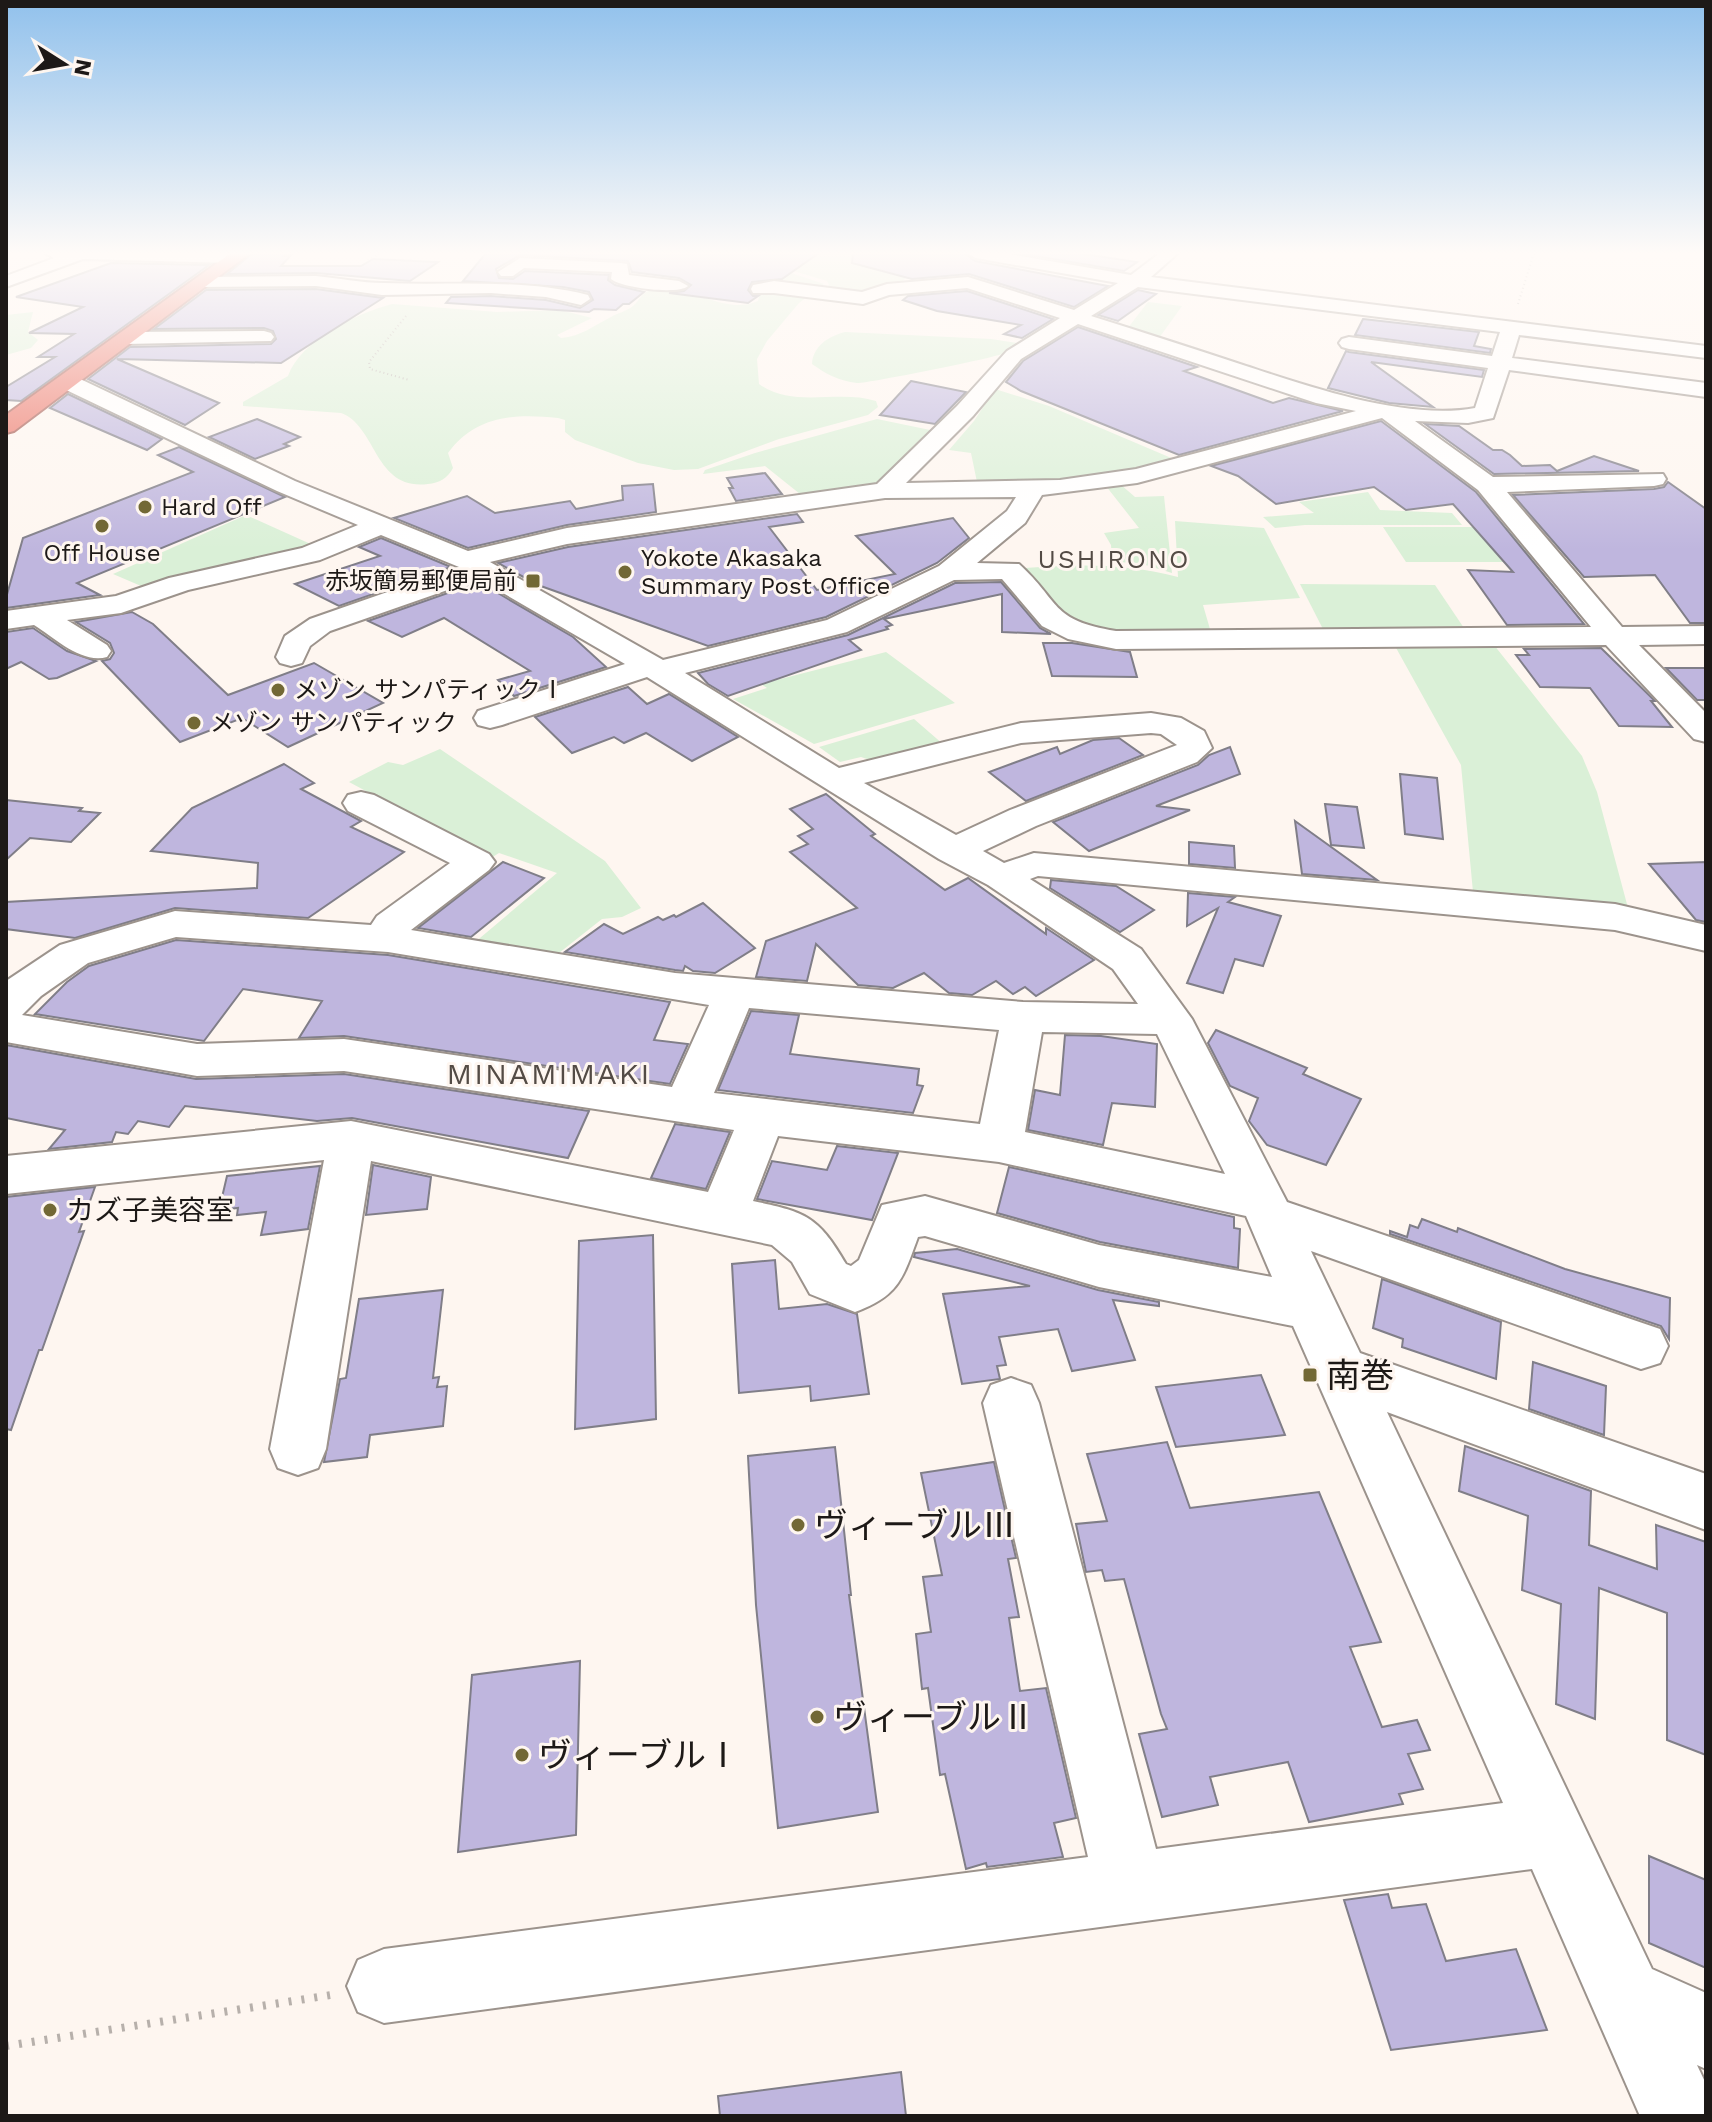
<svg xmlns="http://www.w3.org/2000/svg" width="1712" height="2122" font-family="'Work Sans','Noto Sans JP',sans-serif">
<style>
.green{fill:#daf0d7}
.building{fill:#bfb6de;stroke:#807e88;stroke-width:2}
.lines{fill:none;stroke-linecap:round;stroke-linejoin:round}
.minor-casing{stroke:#9c938c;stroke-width:4}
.highway-casing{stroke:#a3544a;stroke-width:4}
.path-far1{stroke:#b7b0ab;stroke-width:2;stroke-dasharray:1 3;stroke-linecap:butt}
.path{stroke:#b7b0ab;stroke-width:8;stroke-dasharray:3 10;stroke-linecap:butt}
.minor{fill:#fff;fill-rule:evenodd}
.highway{fill:#eb7366;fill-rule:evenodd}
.poi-dot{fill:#726835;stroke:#fef6f0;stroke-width:3}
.labels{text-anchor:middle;stroke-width:6;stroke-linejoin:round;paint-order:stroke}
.far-poi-label{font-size:24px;fill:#1d1917;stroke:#fef6f0;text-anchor:start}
.far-neighbourhood-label{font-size:26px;letter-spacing:2px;fill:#534b45;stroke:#fef6f0}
.poi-label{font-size:28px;fill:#1d1917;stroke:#fef6f0;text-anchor:start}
.neighbourhood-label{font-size:30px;letter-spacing:2px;fill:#534b45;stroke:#fef6f0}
.near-poi-label{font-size:34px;fill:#1d1917;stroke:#fef6f0;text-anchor:start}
</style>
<rect width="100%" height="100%" fill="#fef6f0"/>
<g class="green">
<path d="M678,253H775L771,256L779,269L824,284L799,303L767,341L757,359L759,384C793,409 838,389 876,401L878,407L868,415L779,439L698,469L674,470L638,463L575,440L565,432V420L558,418C514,413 475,416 448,453L453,468C448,478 439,483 428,484C374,491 377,426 341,413L243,406V402L288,376C301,340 357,313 392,304L497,312L560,310L592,318L557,335L561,338C582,336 593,326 611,317C618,313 627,311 633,306C640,300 641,293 651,290C687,280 723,317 758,301L759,297L750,290L754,285L748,279L674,259Z"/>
<path d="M780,253C812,259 847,244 880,253C891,256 903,264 914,269L901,283L864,294L824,291L829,285L827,281L787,269L776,260Z"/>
<path d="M1148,302L1182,306L1159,338L1127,329Z"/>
<path d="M33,312L28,332L38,340L31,348L6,355V315Z"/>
<path d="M845,332L991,339L1017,343C1012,346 1007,351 1002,354C993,358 865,384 857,383C839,381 826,374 812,364C813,346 829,336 845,332Z"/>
<path d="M995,389L1049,406L1176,460L1113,476L978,487L971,453L949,450L974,421Z"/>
<path d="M877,419L935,431L891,474L875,484L800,494L765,466L703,474L705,470L755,453Z"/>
<path d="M1120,484L1135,497L1164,496L1172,573L1139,563L1112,562L1111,545L1104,533L1139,528L1106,486Z"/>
<path d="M1368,492L1380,510L1452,513L1462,525H1305L1275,528L1263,517L1314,513L1299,502Z"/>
<path d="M246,515L315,546L148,589L113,574Z"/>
<path d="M1175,521L1264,528L1300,598L1203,605L1212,636L1089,630L1056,608L1025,568C1080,564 1124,563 1178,577Z"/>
<path d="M1383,527H1516L1545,562H1406Z"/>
<path d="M1300,584L1435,585L1468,634L1325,633Z"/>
<path d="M1494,645L1582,756L1597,792L1628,908L1473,892L1461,765L1395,646Z"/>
<path d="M886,652L955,703L814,744L733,699L767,688L761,684Z"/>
<path d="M914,719L944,745L879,763L861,757L840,762L819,747Z"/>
<path d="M440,749L605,861L641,908L622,917L602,919L559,953L474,943L557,873L499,853L491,858L349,782L388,762L403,765Z"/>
</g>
<g class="building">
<path d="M253,253H287L284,256L291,255L281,266H361L373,259L438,262L410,281L316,273L227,274Z"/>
<path d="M486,253H819L782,279L752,282L748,290L753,296H758L748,303L669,293L684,291L691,285L679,278L632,272L628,261L520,255L496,269L499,278L513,279L525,271L609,275L608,280L615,285L644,292L629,304H623L616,310L594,309L589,312L446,303L451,297L491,296L546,300L580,308L593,300L589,292L563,287L463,281Z"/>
<path d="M853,253H964L975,261L1108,286L1074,307L969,274L912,279L852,263Z"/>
<path d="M1018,253H1077L1137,262L1124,271Z"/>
<path d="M111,263L209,265L21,401L6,400V387L55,357H38L74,334L29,333L83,307L16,297Z"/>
<path d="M316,289L383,298L281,363L117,359L219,403L185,425L88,379L130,347L271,344L276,339L273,331L264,328L154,329L206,290Z"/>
<path d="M1138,290L1156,294L1118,321L1098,315Z"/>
<path d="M967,291L1053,319L1022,338L1004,334L1021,325L937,311L903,300L908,296Z"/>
<path d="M1363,319L1479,332L1474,346L1491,349L1490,353L1355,335Z"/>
<path d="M1078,327L1197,367L1184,371L1273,403L1289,398L1343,411L1179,455L1021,391L1006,382L1023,361Z"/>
<path d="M1346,351L1349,352L1484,370L1482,377L1371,362L1433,407L1389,403L1328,388Z"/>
<path d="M911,381L966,392L935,424L880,415Z"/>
<path d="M68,394L162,439L147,450L50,408Z"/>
<path d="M257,419L300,437L284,444L289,446L255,459L209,437Z"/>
<path d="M1381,421L1476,492L1584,624L1507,625L1468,570L1513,572L1453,504L1406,510L1374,487L1276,504L1238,476L1211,466Z"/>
<path d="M1425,424L1459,426L1493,450H1502L1510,455L1522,466L1550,465L1557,471L1594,456L1639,471L1494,474Z"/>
<path d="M179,447L285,497L77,583L100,595L6,608V598L23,538L193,472L158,455Z"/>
<path d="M765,473L782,494L736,501L729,488H733L727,478Z"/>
<path d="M1668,482L1706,509V623H1690L1655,575L1584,577L1513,495L1654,489L1664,487Z"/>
<path d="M653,484L656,512L567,525L468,548L394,518L467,496L495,513L570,501L576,509L623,500L622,486Z"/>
<path d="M797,514L803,522L769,527L817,590L895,574L856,536L953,518L969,538L937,563L826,617L708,646L538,585L498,563L568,547Z"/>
<path d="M381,538L451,567L339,606L295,584L380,556L359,547Z"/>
<path d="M479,582L573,637L606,667L514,696L498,680L530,671L444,618L402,637L368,621Z"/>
<path d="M1001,582L1040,628L1051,634L1002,632V594L884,619L892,625L886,627L888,629L849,640L861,650L728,696L708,684L698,673L848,635L955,583Z"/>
<path d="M132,612L153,624L228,695L314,663L383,703L288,747L242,718L180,742L102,661L110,659L114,653L110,643L76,622Z"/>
<path d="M33,628L67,651L96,661L57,678L49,679L21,662L6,669V632Z"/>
<path d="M1043,643H1072L1130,652L1137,677L1052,676Z"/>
<path d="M1601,648L1655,701H1651L1672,727L1619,726L1590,688L1540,687L1516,655H1529L1524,649Z"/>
<path d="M1666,668H1706V700H1697Z"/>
<path d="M628,687L647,704L669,694L738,737L692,761L646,733L624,743L614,737L572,753L535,717Z"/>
<path d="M1119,738L1143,755L1026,801L989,772L1057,747L1060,754L1093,740Z"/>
<path d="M1230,747L1240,774L1156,806L1190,810L1089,851L1053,822L1198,765L1209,755Z"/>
<path d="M284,764L314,783L301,789L361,821L351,827L404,852L308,918L175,908L75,938L6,929V902L257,888L258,863L151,851L192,808Z"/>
<path d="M1400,774L1437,778L1443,839L1405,834Z"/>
<path d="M826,794L875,834L871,836L945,890L968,878L1046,934V928L1094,960L1036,996L1025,987L1013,994L996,981L972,995L949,993L924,973L893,988L858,985L816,944L807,981L756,977L766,941L857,908L790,852L808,844L798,836L813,829L790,809Z"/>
<path d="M6,800L82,808L79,811L100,813L71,842L30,838L6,860Z"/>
<path d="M1325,804L1357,807L1364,848L1331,845Z"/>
<path d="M1295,821L1377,880L1302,874Z"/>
<path d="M1189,842L1234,846L1235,868L1189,864Z"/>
<path d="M503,862L544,878L471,937L418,928Z"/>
<path d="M1706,862V922L1696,920L1649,864Z"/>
<path d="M1051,880L1116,886L1154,910L1120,932L1050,888Z"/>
<path d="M1188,893L1235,897L1228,902L1281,916L1263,966L1235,959L1223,993L1187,983L1218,908L1187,926Z"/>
<path d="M703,903L755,948L715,973L693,971L685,966L683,971L675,970L565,952L604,924L623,934L658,917L663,920L674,915L676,917Z"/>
<path d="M176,940L388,955L670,1002L654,1040L688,1044L670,1084L344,1036L299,1038L322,1001L243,989L204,1041L35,1014L67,982L89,966Z"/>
<path d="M751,1011L799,1015L790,1054L919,1069L917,1085L923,1086L913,1113L718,1090Z"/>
<path d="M1216,1030L1307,1068L1303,1074L1361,1099L1326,1165L1267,1145L1249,1121L1258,1098L1230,1086L1208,1043Z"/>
<path d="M1065,1035L1101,1036L1157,1044L1155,1107L1112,1103L1103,1145L1028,1130L1035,1090L1060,1095Z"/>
<path d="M6,1045L196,1079L344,1074L589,1111L568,1158L352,1118L317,1121L185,1106L169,1127L138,1121L128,1134L116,1132L112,1142L49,1149L65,1130L6,1118Z"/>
<path d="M675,1124L730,1132L706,1189L651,1178Z"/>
<path d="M837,1146L898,1153L872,1220L757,1199L772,1161L827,1170Z"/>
<path d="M373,1165L431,1177L427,1209L366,1215Z"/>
<path d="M320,1166L308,1229L261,1235L266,1212L237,1215L238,1208L219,1210L227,1176Z"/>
<path d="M1009,1167L1234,1217V1228L1240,1229L1238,1268L1100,1242L997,1213Z"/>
<path d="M95,1187L79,1232L84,1231L42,1350H39L11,1430L6,1429V1197Z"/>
<path d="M1422,1219L1457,1232L1458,1228L1565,1269L1670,1298L1669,1339L1661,1326L1390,1234V1231L1407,1237L1410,1225L1418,1228Z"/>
<path d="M653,1235L656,1419L575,1429L579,1241Z"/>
<path d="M957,1249L1098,1290L1159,1302V1306L1113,1300L1135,1360L1072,1371L1058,1329L999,1337L1006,1365L997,1366L1000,1379L962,1384L943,1294L1030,1286L914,1257L915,1253Z"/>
<path d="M775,1260L779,1309L827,1304L857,1314L869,1394L811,1401L810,1386L739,1393L732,1264Z"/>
<path d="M1382,1279L1501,1322L1496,1379L1402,1347L1403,1339L1373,1328Z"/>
<path d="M443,1290L433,1378L439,1377L437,1387L447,1386L443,1426L370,1435L367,1457L324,1462L340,1379L346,1378L359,1299Z"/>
<path d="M1533,1362L1606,1386L1604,1435L1529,1409Z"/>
<path d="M1261,1375L1285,1435L1176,1447L1156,1387Z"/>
<path d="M1167,1442L1190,1508L1319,1492L1381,1642L1350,1647L1382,1727L1417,1720L1430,1750L1408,1754L1423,1789L1399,1794L1403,1804L1309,1822L1288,1762L1210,1777L1218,1805L1162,1817L1139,1734L1167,1729L1161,1714L1124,1579L1105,1581L1102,1570L1086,1572L1076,1524L1107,1521L1087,1454Z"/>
<path d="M1465,1446L1591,1491L1589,1545L1657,1569L1656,1525L1706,1542V1755L1667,1740V1613L1599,1588L1595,1719L1556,1704L1561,1604L1522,1590L1528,1516L1459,1491Z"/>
<path d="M835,1447L851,1595H849L878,1812L778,1828L756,1605L748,1456Z"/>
<path d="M994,1462L1016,1558L1008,1559L1019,1617L1009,1618L1020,1691L1046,1688L1076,1818L1054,1823L1063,1857L987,1867L986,1863L966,1869L945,1774L940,1775L928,1688L922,1689L916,1634L931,1632L923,1577L942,1575L921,1473Z"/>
<path d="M580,1661L576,1835L458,1852L472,1675Z"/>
<path d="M1649,1856L1706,1880V1968L1649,1943Z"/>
<path d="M1388,1894L1392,1908L1426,1904L1446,1961L1516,1949L1547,2030L1391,2050L1344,1900Z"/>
<path d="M901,2072L906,2116H720L718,2096Z"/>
</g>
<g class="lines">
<defs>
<g id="minor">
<path d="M45,253H233L242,258L233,263L83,259L6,287V276L54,258Z"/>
<path d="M967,253H1003L1131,275L1160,253H1178L1151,277L1706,346V358L1519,335L1512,358L1706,383V397L1509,370L1493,418L1468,423L1415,421L1493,477L1663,474L1666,479L1663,484L1654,486L1507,492L1622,627L1706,626V644L1639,645L1706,713V742L1694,739L1606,645L1116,649L1068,639L1042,626L1002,579L954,580L847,632L685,673L839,768L1021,723L1151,713L1181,718L1204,731L1212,748L1197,762L1036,826L983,851L1004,863L1034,853L1615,904L1706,925V951L1615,930L1038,876L1030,879L1141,949L1192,1019L1287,1202L1660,1329L1668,1346L1660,1363L1641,1369L1311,1251L1360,1353L1706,1474V1530L1387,1412L1652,1969L1706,1993V2069L1697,2065L1706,2084V2116H1640L1532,1869L384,2023L358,2012L347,1986L358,1960L384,1949L1088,1857L983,1403L991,1385L1011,1378L1031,1385L1039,1403L1156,1849L1503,1803L1293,1326L1099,1287L925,1236L918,1237C903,1278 899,1296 855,1312L810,1294L792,1262L772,1245L371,1161L326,1449L318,1468L298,1475L278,1468L270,1449L324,1160L6,1194V1156L351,1121L708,1192L734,1130L344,1071L197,1076L6,1042V981L60,945L175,911L371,925L377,916L450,863L348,811L343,803L348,795L361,792L374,795L489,854L495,862L489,870L411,930L675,973L1023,1002L1138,1004L1113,969L988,885L939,859L647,677L502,725L490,728L478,725L474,718L478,711L625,664L479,579L330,631L310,646L302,663L291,666L280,663L276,657L285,636L310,619L459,567L381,535L320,560L188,590L121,613L67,620L107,645L111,651L107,657C81,664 55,638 34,625L6,629V611L116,596L169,578L302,548L358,525L277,491L60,387L57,382L60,377H76L295,481L468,551L567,528L877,484L957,406L1007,351L1060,318L967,288L889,295L863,304L774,293H753L751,289L753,285L774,281L862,292L887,284L968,277L1074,310L1118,283L976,258ZM1138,287L1500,332L1492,356L1349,337L1342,339L1339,343L1342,347L1349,349L1488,368L1475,408C1406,421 1308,386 1243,365C1192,348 1142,332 1091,316ZM1078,324L1316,403L1356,411L1136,469L1060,480L906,483L973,416L1021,359ZM1382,418L1478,490L1591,627L1116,631C1049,620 1061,602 1019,564L977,563L1025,523L1042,495L1137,483ZM1016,497L1007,511L939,566L827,620L663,660L490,562L567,544L885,498ZM1151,733L1161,734L1177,745L1010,810L956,835L864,783L1021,743ZM176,937L388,952L709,1005L672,1087L344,1039L197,1044L22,1015L41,996L88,963ZM749,1008L999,1030L980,1124L714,1093ZM1042,1032L1157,1034L1225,1174L1025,1132ZM778,1136L999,1162L1246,1216L1272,1277L1099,1245L925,1196L882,1205L859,1260L851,1266L846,1264C818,1216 806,1212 753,1201Z"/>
<path d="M520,258L621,263L627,264L629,275L679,281L688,286C679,295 621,288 611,279L612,272L524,268L513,276H501L498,272Z"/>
<path d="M316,276C338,278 361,283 384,283C453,286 519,278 588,295L590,299L581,305L546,297L491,293L382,295L316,286L201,287L192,282L201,277Z"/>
<path d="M264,331L271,333L274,337L271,341L126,344L116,338L126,332Z"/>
</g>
<path id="highway" d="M231,253H250L14,431L6,433V415Z"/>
</defs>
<use href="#minor" class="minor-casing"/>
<use href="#highway" class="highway-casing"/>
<g class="path-far1">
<path d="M368,260L381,253"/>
<path d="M1518,304L1534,253"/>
<path d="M406,316L369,362L370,369L409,380"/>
</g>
<path class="path" d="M6,2046L331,1995"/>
<use href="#minor" class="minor"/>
<use href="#highway" class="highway"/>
</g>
<linearGradient id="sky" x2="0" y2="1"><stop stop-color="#91c1ec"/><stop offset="0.46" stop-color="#fffbf8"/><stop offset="1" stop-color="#fffbf8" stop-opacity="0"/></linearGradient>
<rect width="1712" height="550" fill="url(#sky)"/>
<g class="poi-dot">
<circle cx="145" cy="507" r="8"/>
<circle cx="102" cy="526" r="8"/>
<circle cx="625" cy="572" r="8"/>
<rect x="525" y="573" width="16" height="16" rx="4"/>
<circle cx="278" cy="690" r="8"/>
<circle cx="194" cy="723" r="8"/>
<circle cx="50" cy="1210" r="8"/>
<rect x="1302" y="1367" width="16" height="16" rx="4"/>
<circle cx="798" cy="1525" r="8"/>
<circle cx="817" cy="1717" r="8"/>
<circle cx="522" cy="1755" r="8"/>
</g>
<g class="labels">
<g class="far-poi-label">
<text x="161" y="515">Hard Off</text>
<text x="102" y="561" text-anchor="middle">Off House</text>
<text x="641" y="566">Yokote Akasaka<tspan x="641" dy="28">Summary Post Office</tspan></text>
<text x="517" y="589" text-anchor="end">赤坂簡易郵便局前</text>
<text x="294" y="698">メゾン サンパティックⅠ</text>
<text x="210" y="731">メゾン サンパティック</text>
</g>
<g class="far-neighbourhood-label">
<text x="1114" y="568">USHIRONO</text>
</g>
<g class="poi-label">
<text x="66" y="1220">カズ子美容室</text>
</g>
<g class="neighbourhood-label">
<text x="549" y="1084">MINAMIMAKI</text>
</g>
<g class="near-poi-label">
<text x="1326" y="1387">南巻</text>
<text x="814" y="1537">ヴィーブルⅢ</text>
<text x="833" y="1729">ヴィーブルⅡ</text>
<text x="538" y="1767">ヴィーブルⅠ</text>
</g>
</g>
<rect width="1712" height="2122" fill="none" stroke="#1d1917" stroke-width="16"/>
<g transform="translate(64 64) rotate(101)" stroke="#fef6f0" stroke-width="6" paint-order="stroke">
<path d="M0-6L14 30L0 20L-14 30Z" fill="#1d1917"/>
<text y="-12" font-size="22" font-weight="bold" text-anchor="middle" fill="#1d1917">N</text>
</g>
</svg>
